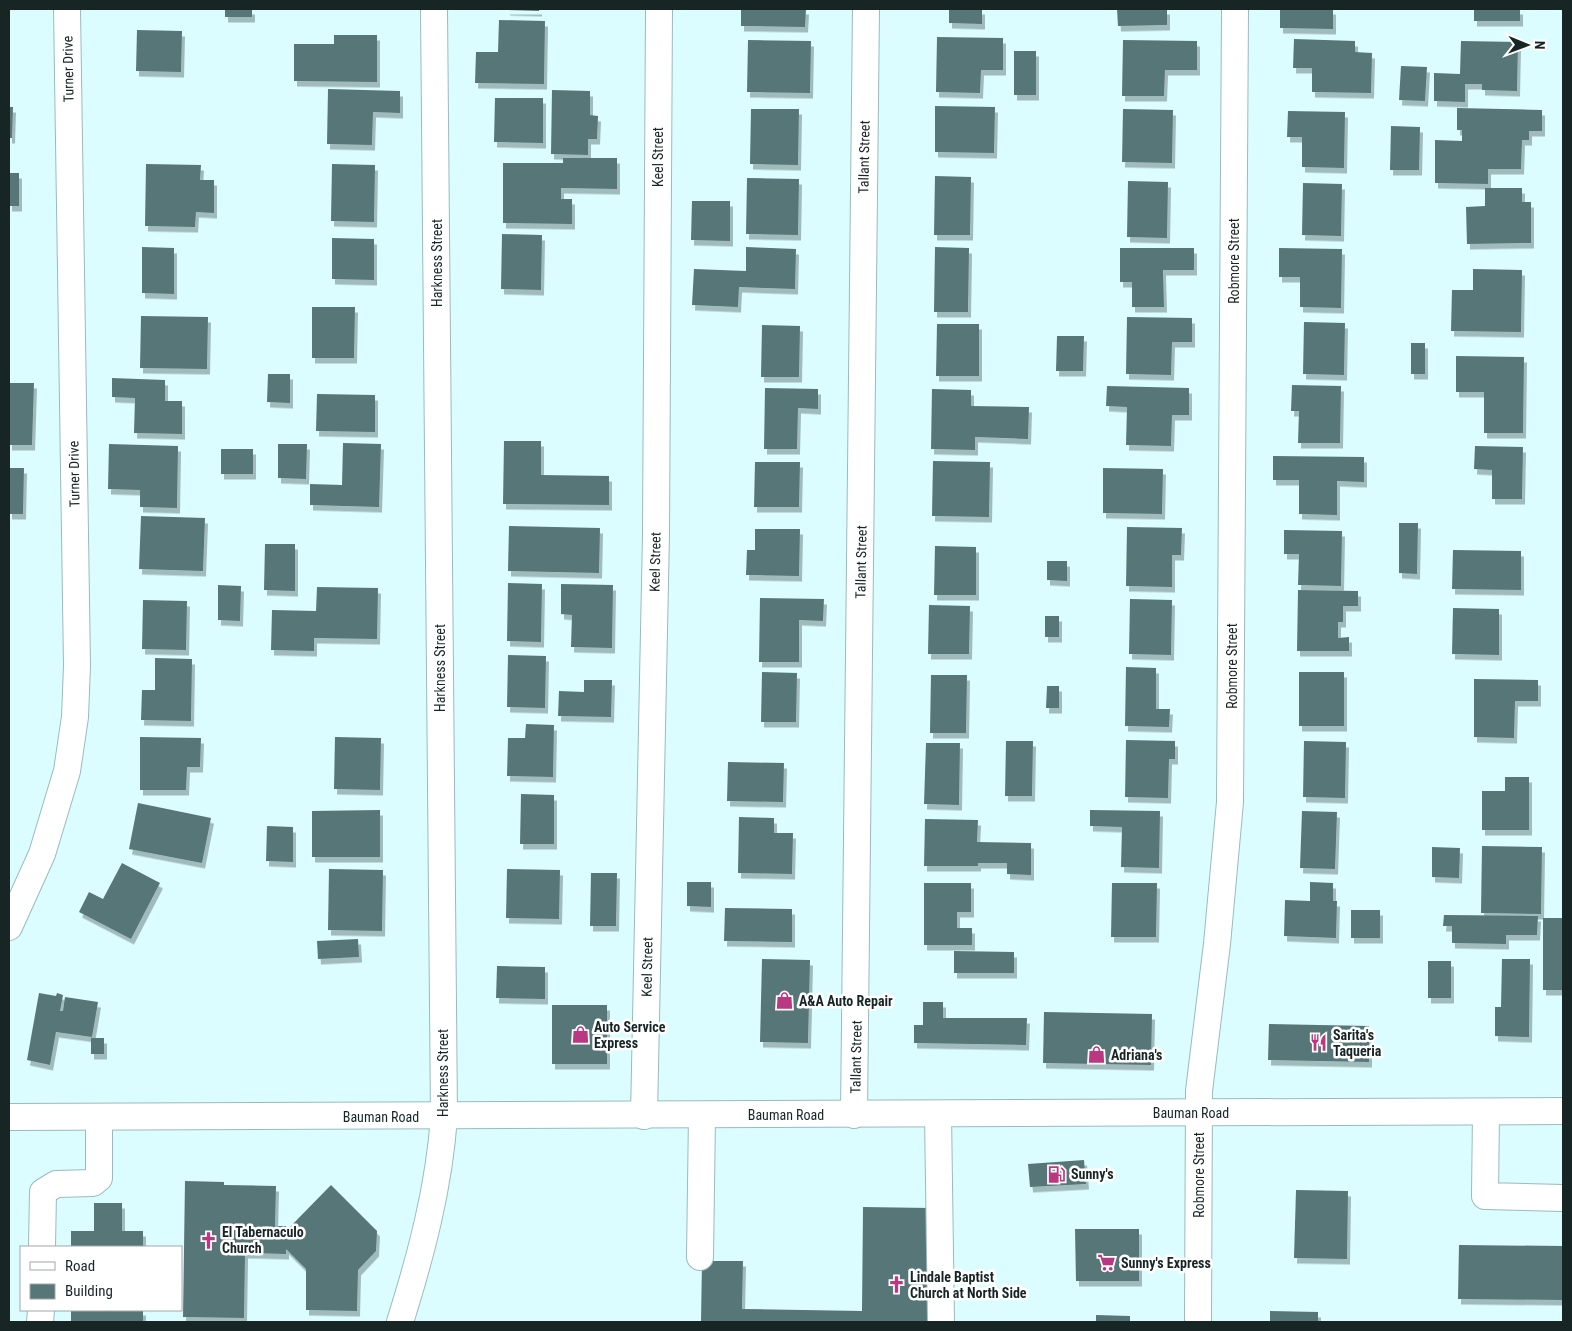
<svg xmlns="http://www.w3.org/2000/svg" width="1572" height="1331" font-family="'Roboto Condensed',sans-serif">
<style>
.building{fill:#577678;filter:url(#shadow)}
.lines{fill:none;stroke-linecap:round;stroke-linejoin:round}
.minor-casing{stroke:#9abbbc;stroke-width:28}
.minor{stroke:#fff;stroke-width:26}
.labels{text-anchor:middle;stroke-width:5;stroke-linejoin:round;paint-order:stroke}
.street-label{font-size:14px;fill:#182525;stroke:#fff}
.poi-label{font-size:14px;font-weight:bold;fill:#182525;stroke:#fff;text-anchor:start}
</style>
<defs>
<filter id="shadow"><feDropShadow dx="3" dy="5.5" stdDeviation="0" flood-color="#0004"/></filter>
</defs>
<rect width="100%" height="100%" fill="#dbfdff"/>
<g class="building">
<rect x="225" y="9" width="27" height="8"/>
<path d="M507,9H539V11L507,10Z"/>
<path d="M741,9H806L805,27L741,26Z"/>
<path d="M949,9H982V24L949,23Z"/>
<path d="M1117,9H1167V25L1118,26Z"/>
<path d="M1280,9H1333V29L1280,28Z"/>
<rect x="1474" y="9" width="46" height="12"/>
<path d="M499,20L545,21L544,84L475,83L476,52H498Z"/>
<path d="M137,30L182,31L181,72L136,71Z"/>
<path d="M334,35H377V82L294,81V44H334Z"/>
<path d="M937,37L1003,38V70H981L980,93L936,92Z"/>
<path d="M1294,39L1355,41V52L1372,53L1371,93L1312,92V68H1293Z"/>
<path d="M748,40L811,41L810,93L747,92Z"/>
<path d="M1123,40L1197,41V70H1165L1164,96H1122Z"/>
<path d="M1461,41L1518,42L1517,91L1482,90V84H1465V102L1434,101V73L1460,74Z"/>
<rect x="1014" y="51" width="22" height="44"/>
<path d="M1401,66L1427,67L1425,101L1399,100Z"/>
<path d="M328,89L400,91V113L373,112L372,145L327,144Z"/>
<path d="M552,90L590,91V115L598,116L597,139H588V155L551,154Z"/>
<path d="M495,98H543V143L494,142Z"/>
<path d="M935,106L995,107L994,153L935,152Z"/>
<path d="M9,107H13L12,138H9Z"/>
<path d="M1457,108L1542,110V131H1529V140H1522L1521,169H1488V184L1435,183V140L1462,141V130H1457Z"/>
<path d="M751,109H799L798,165L750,164Z"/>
<path d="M1123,109L1173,110L1172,163L1122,162Z"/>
<path d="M1288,111L1345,112L1344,168L1302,167V137H1287Z"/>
<path d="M1391,126L1420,127L1419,170H1390Z"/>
<path d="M563,158H617V189L561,188V199H572V224L503,223V163H563Z"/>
<path d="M146,164L201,165L200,180H214V213L196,212L195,227L145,226Z"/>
<path d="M332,164L375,165L374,222L331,221Z"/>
<rect x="9" y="173" width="10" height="33"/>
<path d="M935,176L971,177L970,235H934Z"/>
<path d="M747,178L799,179L798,235L746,234Z"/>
<path d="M1128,181L1168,182L1167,238L1127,237Z"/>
<path d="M1303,183L1342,184L1341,236L1302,235Z"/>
<path d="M1485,188H1522V202H1531V243L1467,244L1466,207L1485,206Z"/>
<path d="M692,201H730V241L691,240Z"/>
<path d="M502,234L542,235L541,290L501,289Z"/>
<path d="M332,238L374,239V280L332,279Z"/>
<path d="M142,247L174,248V294L142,293Z"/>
<path d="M746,247L796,249L795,289L739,287L738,307L692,305L694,269L746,271Z"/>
<path d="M935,247L969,248L968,312H934Z"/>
<path d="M1120,248H1194V270H1163L1164,307H1132V282H1120Z"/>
<path d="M1279,248L1342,249L1341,308L1300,307V277H1279Z"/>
<path d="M1473,269L1522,270L1521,332L1451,331L1452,290H1473Z"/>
<path d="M312,307H355L354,358H312Z"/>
<path d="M141,316L208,317L207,369L140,368Z"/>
<path d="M1127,317L1192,318V342H1172L1171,375L1126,374Z"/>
<path d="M1304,322L1345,323L1344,375L1303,374Z"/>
<path d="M937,324H979V376H936Z"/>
<path d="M762,325L800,326L799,377H761Z"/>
<path d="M1057,336H1084L1083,371H1056Z"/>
<rect x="1411" y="343" width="14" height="31"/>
<path d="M1456,356L1524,357L1523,433H1484V392H1456Z"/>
<path d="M268,374H290V403L267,402Z"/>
<path d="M112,378L165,380V401H182V434L134,433L135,398L112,397Z"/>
<path d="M9,383H34L32,445H9Z"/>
<path d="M1292,385L1341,386L1340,443H1298L1299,411H1291Z"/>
<path d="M1107,386L1189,388V415H1172L1171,446L1126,445L1127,407L1106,406Z"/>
<path d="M765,388L818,389V409L798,408L797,449H764Z"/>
<path d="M932,389L971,390V406L1029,407L1028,439L975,437V450L931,449Z"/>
<path d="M317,394L375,395V432L316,431Z"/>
<path d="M504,441H541V475L609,476V505L503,504Z"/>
<path d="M343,443L381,444L379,507L310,505V484L342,485Z"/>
<path d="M109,444L178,446L177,508L140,507V490L108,489Z"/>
<path d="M278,444H307L306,479L278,478Z"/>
<path d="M1475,446L1523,447L1522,499H1492V470L1474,469Z"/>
<rect x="221" y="449" width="32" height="25"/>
<path d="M1273,456L1364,457V482L1337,481V515L1299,514V480H1273Z"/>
<path d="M933,461L990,462L989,517L932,516Z"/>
<path d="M755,462H800L799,507H754Z"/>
<path d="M9,468H24L23,514H9Z"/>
<path d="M1103,468L1163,469L1162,514L1103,513Z"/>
<path d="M141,516L205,518L203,571L139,569Z"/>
<path d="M1399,523H1418L1417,574L1399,573Z"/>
<path d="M509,526L600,528L599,573L508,571Z"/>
<path d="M1127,527L1182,528L1181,555H1172V587L1126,586Z"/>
<path d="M755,529H800L799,576L746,575L747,550H755Z"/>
<path d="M1284,530L1342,531L1341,586L1298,585L1299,554H1284Z"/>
<path d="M265,544H295V591L264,590Z"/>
<path d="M935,546L976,547V595H934Z"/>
<path d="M1453,550L1521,551V590L1452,589Z"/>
<path d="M1047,561H1067V581L1047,580Z"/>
<path d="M508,583L542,584L541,642L507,641Z"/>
<path d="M561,584L613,585L612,648L571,647L572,615L561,614Z"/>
<path d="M218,585L241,586L240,621L218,620Z"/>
<path d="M317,587L378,588L377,639L314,638V651L271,650L272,610L316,611Z"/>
<path d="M1298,590L1358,591V606H1343V622H1338V638L1349,637V651H1297Z"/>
<path d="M760,598L824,599L823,621L799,620V662H759Z"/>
<path d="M1130,599L1172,600L1171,655L1129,654Z"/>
<path d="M143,600L187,601L186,650L142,649Z"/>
<path d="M929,605L970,606L969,654H928Z"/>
<path d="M1453,608L1499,609V655L1452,654Z"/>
<rect x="1045" y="616" width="14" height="21"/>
<path d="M508,655L546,656L545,708L507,707Z"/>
<path d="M155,658L192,659L191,721L141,720L142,690H155Z"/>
<path d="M1126,667L1156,668V709H1170L1169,727L1125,726Z"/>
<path d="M762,672L797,673L796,722H761Z"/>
<rect x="1299" y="672" width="45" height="54"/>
<path d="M931,675H967L966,733H930Z"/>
<path d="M1474,679L1538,680V701H1515L1514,738L1474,737Z"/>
<path d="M584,680H612L611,717L558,716L559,691L584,692Z"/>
<path d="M1047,686H1059V708H1046Z"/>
<path d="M526,724L554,725L553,777L507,776L508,738H525Z"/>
<path d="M140,737L201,738L200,767H187L186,790H140Z"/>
<path d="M335,737L381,738L380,790L334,789Z"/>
<path d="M1126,740L1175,741V759H1169L1168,798L1125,797Z"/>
<path d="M1006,741H1033L1032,796H1005Z"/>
<path d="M1304,741L1346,742L1345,798L1303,797Z"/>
<path d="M926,743H960L959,805L924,804Z"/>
<path d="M728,762L784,763L783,802L727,801Z"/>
<path d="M1505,777H1529V830H1482V791H1505Z"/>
<path d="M521,794L554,795V844H520Z"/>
<path d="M138,803L211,818L202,863L129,849Z"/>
<path d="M380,810V857H312V811Z"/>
<path d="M1090,810L1160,811L1159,868L1121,867L1122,827L1090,826Z"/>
<path d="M1302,811L1337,812L1335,869L1300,868Z"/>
<path d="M739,817L774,818V833H793L792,874L738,873Z"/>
<path d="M925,819L978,820L977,842L1031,843V875L1007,874V863H978V866H924Z"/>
<path d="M267,826L293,827V862L266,861Z"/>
<path d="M1482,846L1542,847L1541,914L1481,913Z"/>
<path d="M1432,847L1460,848L1459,878L1432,877Z"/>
<path d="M122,863L160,883L131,939L79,912L89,892L103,899Z"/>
<path d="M329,869L383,870L382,931L328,930Z"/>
<path d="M507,869L560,870L559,919L506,918Z"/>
<path d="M591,873H617L616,926H590Z"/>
<path d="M687,882H711V907L687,906Z"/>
<path d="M1310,882L1333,883V901H1337L1336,938L1284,936L1285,900L1310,901Z"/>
<path d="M924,883H971V912H957V928H972V945H924Z"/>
<path d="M1112,883H1157L1156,937H1111Z"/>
<path d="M725,908L792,909V942L724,941Z"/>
<rect x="1351" y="910" width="29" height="28"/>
<path d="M1444,915L1538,916L1537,935H1506V944L1452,943V926H1443Z"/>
<rect x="1543" y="918" width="20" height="72"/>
<path d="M358,939L359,957L318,959L317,941Z"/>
<path d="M954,951L1014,952V973H954Z"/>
<path d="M762,959L810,960L808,1043L760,1042Z"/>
<path d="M1502,959H1530L1529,1037L1495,1036V1007H1501Z"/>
<rect x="1428" y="961" width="23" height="37"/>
<path d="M497,966L545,967V999L496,998Z"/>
<path d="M39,993L56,996L57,993L63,995L60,1011H63L65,997L98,1002L92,1037L56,1032L50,1065L27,1060Z"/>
<path d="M923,1002H943V1018H1027L1026,1045L914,1043V1025H923Z"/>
<rect x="552" y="1005" width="55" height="59"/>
<path d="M1044,1012L1152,1014L1151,1065L1043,1063Z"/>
<path d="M1269,1024L1369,1026V1062L1268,1060Z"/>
<rect x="91" y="1038" width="13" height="16"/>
<path d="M1084,1160L1086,1184L1030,1187L1028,1164Z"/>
<path d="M185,1181L224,1182V1185L276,1186L275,1226H286L287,1230L331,1185L377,1231L376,1251L358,1270L357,1311L306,1310V1269L286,1249V1254L245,1253L244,1318L183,1317Z"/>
<path d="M1296,1190L1348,1191L1347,1259L1294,1258Z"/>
<path d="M94,1203H122V1231H143V1247H71V1231H94Z"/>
<path d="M863,1207L930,1208L933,1322H701L702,1261H743L742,1309L862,1311Z"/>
<path d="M1075,1229H1139V1281H1076Z"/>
<path d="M1459,1245L1563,1246V1300L1458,1299Z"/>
<rect x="71" y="1310" width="72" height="12"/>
<path d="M1270,1311L1318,1312V1322H1270Z"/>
<path d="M1096,1315L1130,1316V1322H1096Z"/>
</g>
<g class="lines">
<defs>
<g id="minor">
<path d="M9,927L42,854L67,771L75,717L77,666L67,9"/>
<path d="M1486,1112L1485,1196L1563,1198"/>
<path d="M938,1114L941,1322"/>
<path d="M854,1115L866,9"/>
<path d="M644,1116L656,534L659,9"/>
<path d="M9,1117L1563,1111"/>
<path d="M42,1247L43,1192L56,1184L93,1183L99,1178V1117"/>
<path d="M700,1257L702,1115"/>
<path d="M40,1322L41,1310"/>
<path d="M400,1322C421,1255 439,1188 444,1117L434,9"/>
<path d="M1198,1322L1199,1091L1217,944L1230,802L1235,9"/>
</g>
</defs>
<use href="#minor" class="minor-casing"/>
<use href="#minor" class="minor"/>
</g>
<defs>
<symbol id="shop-bare" viewBox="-9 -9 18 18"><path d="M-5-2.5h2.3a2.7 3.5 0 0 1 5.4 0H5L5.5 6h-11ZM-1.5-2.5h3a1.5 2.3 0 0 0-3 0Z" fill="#b93881" stroke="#fff" stroke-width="2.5" paint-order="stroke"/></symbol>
<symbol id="restaurant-bare" viewBox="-9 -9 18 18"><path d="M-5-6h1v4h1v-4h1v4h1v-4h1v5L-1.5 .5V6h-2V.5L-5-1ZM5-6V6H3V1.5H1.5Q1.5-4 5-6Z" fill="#b93881" stroke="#fff" stroke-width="2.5" paint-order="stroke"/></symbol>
<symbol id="fuel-bare" viewBox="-9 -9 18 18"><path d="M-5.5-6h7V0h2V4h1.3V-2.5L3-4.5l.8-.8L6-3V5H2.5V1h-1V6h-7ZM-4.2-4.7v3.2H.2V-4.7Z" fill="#b93881" stroke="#fff" stroke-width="2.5" paint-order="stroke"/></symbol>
<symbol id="church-bare" viewBox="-9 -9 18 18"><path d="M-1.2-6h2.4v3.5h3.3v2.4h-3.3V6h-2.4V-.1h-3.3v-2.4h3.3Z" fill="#b93881" stroke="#fff" stroke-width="2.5" paint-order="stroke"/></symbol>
<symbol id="supermarket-bare" viewBox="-9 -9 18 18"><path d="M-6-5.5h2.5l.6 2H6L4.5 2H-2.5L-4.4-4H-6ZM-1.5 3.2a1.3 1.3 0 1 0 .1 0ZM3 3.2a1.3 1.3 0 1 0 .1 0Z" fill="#b93881" stroke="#fff" stroke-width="2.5" paint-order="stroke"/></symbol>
</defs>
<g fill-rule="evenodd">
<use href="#shop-bare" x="772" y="988" width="25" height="25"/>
<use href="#shop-bare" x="568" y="1022" width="25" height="25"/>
<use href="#restaurant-bare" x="1306" y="1030" width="25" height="25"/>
<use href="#shop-bare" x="1084" y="1042" width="25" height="25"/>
<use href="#fuel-bare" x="1044" y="1162" width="25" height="25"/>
<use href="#church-bare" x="196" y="1228" width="25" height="25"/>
<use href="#supermarket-bare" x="1094" y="1250" width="25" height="25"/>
<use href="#church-bare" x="884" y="1272" width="25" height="25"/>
</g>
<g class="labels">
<g class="street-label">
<text transform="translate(68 69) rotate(-91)" y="5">Turner Drive</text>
<text transform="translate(658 157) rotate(-90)" y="5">Keel Street</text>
<text transform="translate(864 157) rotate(-89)" y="5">Tallant Street</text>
<text transform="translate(1234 261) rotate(-90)" y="5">Robmore Street</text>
<text transform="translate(437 263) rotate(-90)" y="5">Harkness Street</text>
<text transform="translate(74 474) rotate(-91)" y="5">Turner Drive</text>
<text transform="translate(655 562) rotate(-89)" y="5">Keel Street</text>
<text transform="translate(861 562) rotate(-89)" y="5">Tallant Street</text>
<text transform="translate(1232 666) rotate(-90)" y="5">Robmore Street</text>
<text transform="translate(440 668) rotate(-90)" y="5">Harkness Street</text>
<text transform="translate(647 967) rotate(-89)" y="5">Keel Street</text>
<text transform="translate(856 1057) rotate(-89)" y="5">Tallant Street</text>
<text transform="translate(443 1073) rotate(-90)" y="5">Harkness Street</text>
<text x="1191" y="1118">Bauman Road</text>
<text x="786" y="1120">Bauman Road</text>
<text x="381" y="1122">Bauman Road</text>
<text transform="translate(1199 1175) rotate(-90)" y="5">Robmore Street</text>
</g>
<g class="poi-label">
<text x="799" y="1006">A&amp;A Auto Repair</text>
<text x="594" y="1032">Auto Service<tspan x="594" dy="16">Express</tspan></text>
<text x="1333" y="1040">Sarita's<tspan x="1333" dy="16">Taqueria</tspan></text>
<text x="1111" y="1060">Adriana's</text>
<text x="1071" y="1179">Sunny's</text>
<text x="222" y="1237">El Tabernaculo<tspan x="222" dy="16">Church</tspan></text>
<text x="1121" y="1268">Sunny's Express</text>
<text x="910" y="1282">Lindale Baptist<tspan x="910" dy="16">Church at North Side</tspan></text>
</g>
</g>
<rect width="1572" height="1331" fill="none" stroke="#182525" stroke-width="20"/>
<rect x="20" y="1246" width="162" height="65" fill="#ffffff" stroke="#a3a8a8"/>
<rect x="30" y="1262" width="25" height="8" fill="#ffffff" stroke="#a3a8a8"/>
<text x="65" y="1271" font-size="15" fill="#182525">Road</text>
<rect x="30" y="1284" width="25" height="15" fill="#577678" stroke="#a3a8a8"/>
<text x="65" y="1296" font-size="15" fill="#182525">Building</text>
<g transform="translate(1527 45) rotate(91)" stroke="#ffffff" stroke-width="4" paint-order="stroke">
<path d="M0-4L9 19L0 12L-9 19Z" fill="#182525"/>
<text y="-8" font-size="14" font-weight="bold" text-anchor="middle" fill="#182525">N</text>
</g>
</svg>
